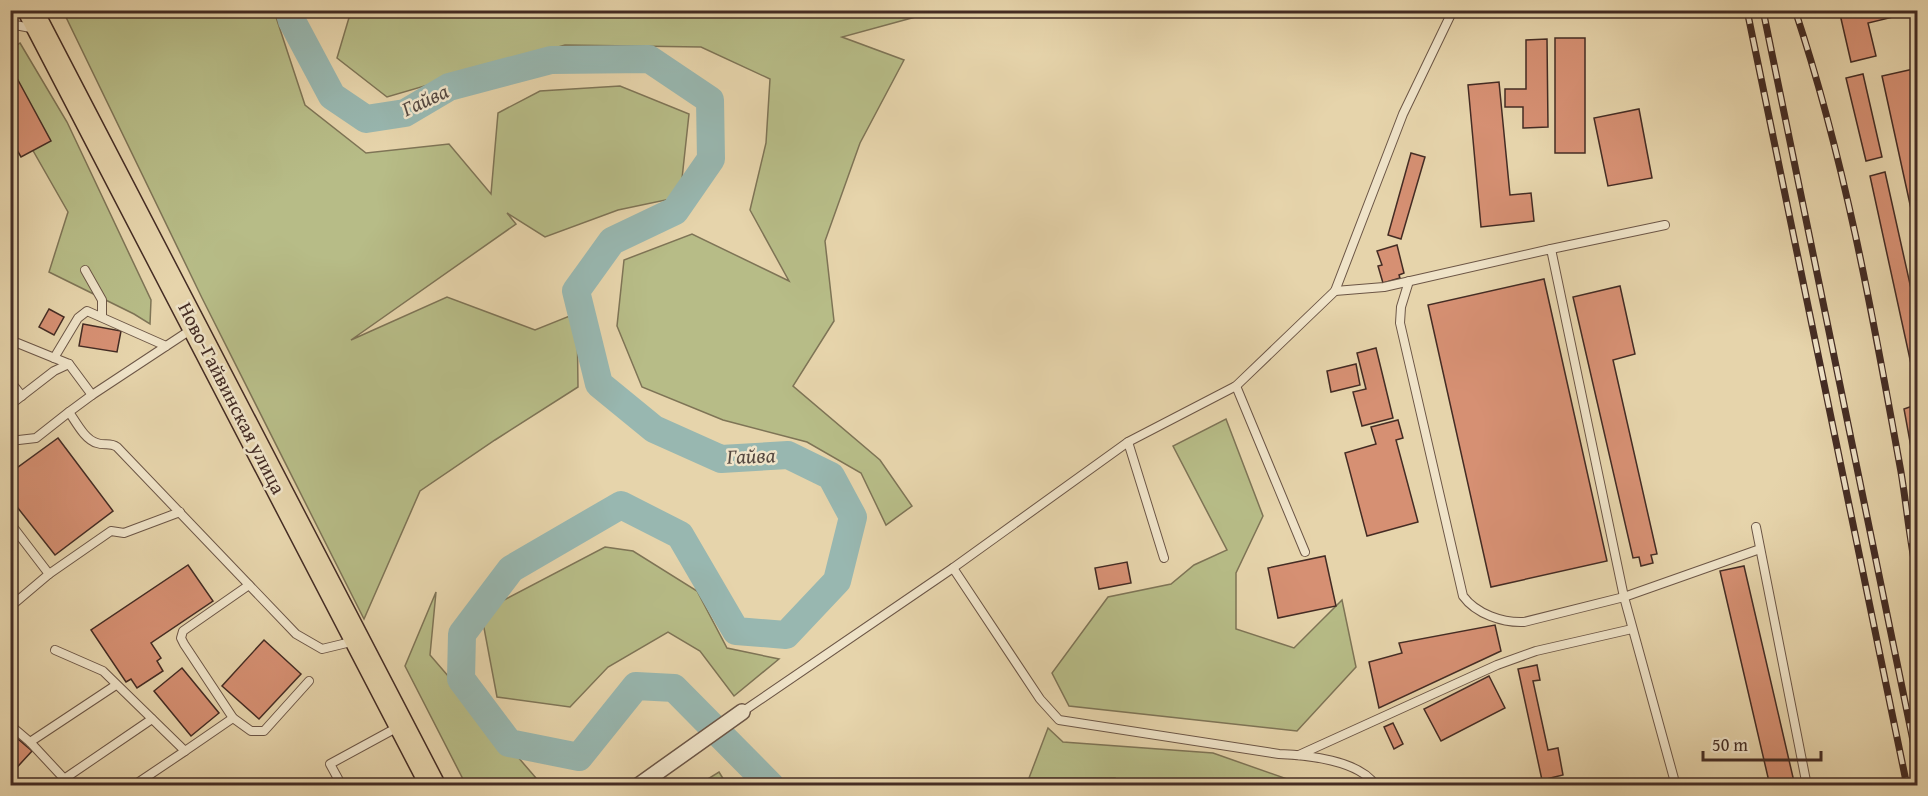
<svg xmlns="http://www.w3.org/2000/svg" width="1928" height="796" font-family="'Gentium Book Plus',serif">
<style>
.green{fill:#b7bc87;stroke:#7e7456;stroke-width:1.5}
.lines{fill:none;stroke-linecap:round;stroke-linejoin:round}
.river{stroke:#98b7b0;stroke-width:28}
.building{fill:#d69073;stroke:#442c24;stroke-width:1.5}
.service-casing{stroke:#6c5646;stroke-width:10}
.minor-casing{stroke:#6c5646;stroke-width:18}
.primary-casing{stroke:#442c24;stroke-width:27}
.service{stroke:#efe3c8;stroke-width:8}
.minor{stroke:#efe3c8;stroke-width:15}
.primary{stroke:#e6d4ab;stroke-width:24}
.rail-casing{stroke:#442c24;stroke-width:7}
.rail{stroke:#efe3c8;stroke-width:4.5;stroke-dasharray:14;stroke-linecap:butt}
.labels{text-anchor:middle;stroke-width:5;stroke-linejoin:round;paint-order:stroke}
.street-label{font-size:20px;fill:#442c24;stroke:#efe3c8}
.water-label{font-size:21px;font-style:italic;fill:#554840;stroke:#efe3c8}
</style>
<rect width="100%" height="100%" fill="#e6d4ab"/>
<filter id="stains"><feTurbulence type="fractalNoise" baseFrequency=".00333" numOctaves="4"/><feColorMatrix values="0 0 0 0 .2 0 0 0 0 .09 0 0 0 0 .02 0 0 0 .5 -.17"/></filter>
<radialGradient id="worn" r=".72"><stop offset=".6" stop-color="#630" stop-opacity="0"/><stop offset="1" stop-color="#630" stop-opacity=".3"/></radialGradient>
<g class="green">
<path d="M63,11H274L305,105L366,153L449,144L491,194L498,113L540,91L620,86L689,114L680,197L618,210L545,237L507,213L516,224L351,340L447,297L535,330L577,313L578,387L495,440L420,491L364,619L202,298Z"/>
<path d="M351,11H932L930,13L842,37L904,60L860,143L825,241L834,321L793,386L880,460L912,506L886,525L861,473L807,442L723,420L642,387L617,326L624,260L692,234L789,281L750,210L766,143L770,79L701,47L565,45L387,97L337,58Z"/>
<path d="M20,43L67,122L151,300L150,324L134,314L49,272L68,212L11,112L10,50Z"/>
<path d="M1226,419L1263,516L1236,573V629L1294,648L1342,600L1356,667L1297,731L1069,706L1052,673L1108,597L1171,584L1194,565L1227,550L1173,446Z"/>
<path d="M605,547L633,551L697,591L727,648L779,659L734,696L700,651L668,632L608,667L570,707L497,697L481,612Z"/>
<path d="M436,592L430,655L542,785H466L405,666Z"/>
<path d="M1048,728L1063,742L1213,753L1304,785L1115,786V778H1029Z"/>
<path d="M719,772L727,785H698Z"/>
</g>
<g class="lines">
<path class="river" d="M289,10L292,21L332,96L366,119L405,113L449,87L551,60L649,59L710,100L711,159L675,211L612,241L576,291L599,384L654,429L721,459L788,455L831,476L853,517L837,581L786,635L736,631L680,535L621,505L511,569L462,634L461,679L509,743L579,757L636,686L674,688L771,786"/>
</g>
<g class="building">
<path d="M1671,10H1680L1681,14L1672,15Z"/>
<path d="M1839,10H1918V11L1868,23L1876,56L1851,62Z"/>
<rect x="1555" y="38" width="30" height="115"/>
<path d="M1547,39L1548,127L1523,128V107H1505V89H1526V40Z"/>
<path d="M1918,68V241L1882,76Z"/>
<path d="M12,69L51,141L21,157L10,138Z"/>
<path d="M1863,74L1882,157L1866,161L1846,78Z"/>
<path d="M1499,82L1510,195L1531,193L1534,221L1481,227L1468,85Z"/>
<path d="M1639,109L1652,178L1608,186L1594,118Z"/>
<path d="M1411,153L1425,157L1401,239L1388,235Z"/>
<path d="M1885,172L1918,320V396L1870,176Z"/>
<path d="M1397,245L1404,273L1399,275L1400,278L1383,283L1378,266L1382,265L1377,251Z"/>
<path d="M1544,279L1607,561L1491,587L1428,305Z"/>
<path d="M1620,286L1635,354L1613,360L1657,554L1651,555L1653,563L1641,566L1639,557L1633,558L1573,297Z"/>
<path d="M49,309L64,317L54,335L39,327Z"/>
<path d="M83,324L121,331L117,352L79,346Z"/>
<path d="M1376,348L1393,418L1362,426L1353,392L1366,389L1357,353Z"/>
<path d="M1356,364L1360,385L1331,392L1327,371Z"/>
<path d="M1918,404V457L1913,458L1904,409Z"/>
<path d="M1398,420L1403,438L1396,440L1418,522L1367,536L1345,453L1376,444L1371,427Z"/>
<path d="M58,438L113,511L55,555L10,498V473Z"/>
<path d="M1325,556L1336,606L1278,618L1268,568Z"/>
<path d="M1127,562L1131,583L1099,589L1095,568Z"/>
<path d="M188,565L213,601L151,643L161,658L157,661L163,671L137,688L131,679L126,682L91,630Z"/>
<path d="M1744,566L1795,786H1770L1720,571Z"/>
<path d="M1495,625L1501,651L1379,708L1369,662L1402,653L1399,643Z"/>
<path d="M264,640L301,674L259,719L222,686Z"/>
<path d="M1537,665L1540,680L1533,681L1548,750L1558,748L1563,775L1542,780L1518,669Z"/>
<path d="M182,668L219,713L191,736L154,691Z"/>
<path d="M1489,676L1505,708L1441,741L1424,709Z"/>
<path d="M1393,723L1403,744L1394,749L1384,727Z"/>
<path d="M18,739L32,751L10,775V747Z"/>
</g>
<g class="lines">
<defs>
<g id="service">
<path d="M10,24L36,29"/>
<path d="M1551,249L1665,225"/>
<path d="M85,270L102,300V317"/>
<path d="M1409,281L1401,307L1400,323L1463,596C1476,614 1503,623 1524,622L1624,597L1760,549"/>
<path d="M1335,291L1384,287L1551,249L1624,597L1676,786"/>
<path d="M10,340L69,364L92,395L192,329"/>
<path d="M54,358L78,318L87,311L166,346"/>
<path d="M10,381L22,396"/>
<path d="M1236,386L1305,552"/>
<path d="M92,395L69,412C76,422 85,440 97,443C104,446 110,442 117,447L296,634L322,649L355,641"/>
<path d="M10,405L54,371L69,364"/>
<path d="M10,441L36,438L69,412"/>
<path d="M1128,442L1164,558"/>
<path d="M10,523L49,574"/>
<path d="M1756,527L1807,786"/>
<path d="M953,568L1040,699L1059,720L1279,754C1306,755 1360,760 1376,786"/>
<path d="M10,607L49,574L111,531L124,533L180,512"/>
<path d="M55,650L103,671L185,751L233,718L184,644L181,638L183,631L249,585"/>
<path d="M742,712L953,568L1128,442L1236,386L1335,291L1403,114L1453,10"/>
<path d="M233,718L251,731H264L309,681"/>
<path d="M10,725L30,742L71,786"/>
<path d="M30,742L116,685"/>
<path d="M1299,755L1497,665L1536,651L1632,629"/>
<path d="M64,779L152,719"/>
<path d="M133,786L185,751"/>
<path d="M342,786L330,764L398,727"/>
</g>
<path id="minor" d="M638,786L742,712"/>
<path id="primary" d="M30,10L433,786"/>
</defs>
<use href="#service" class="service-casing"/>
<use href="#minor" class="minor-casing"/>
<use href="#primary" class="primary-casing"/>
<use href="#service" class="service"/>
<use href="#minor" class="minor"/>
<use href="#primary" class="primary"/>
<defs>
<g id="rail">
<path d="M1747,10L1907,786"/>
<path d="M1763,10L1918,765"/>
<path d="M1795,10C1845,160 1873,317 1901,472C1907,508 1910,545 1918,580"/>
</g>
</defs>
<use href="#rail" class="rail-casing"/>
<use href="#rail" class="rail"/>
</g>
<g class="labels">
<g class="street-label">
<text transform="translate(232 398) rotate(63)" y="7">Ново-Гайвинская улица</text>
</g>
<g class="water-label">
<text transform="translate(425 100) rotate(-25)" y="7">Гайва</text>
<text transform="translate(751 456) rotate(-2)" y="7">Гайва</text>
</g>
</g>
<rect width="1928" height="796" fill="none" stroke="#e6d4ab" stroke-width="36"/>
<rect x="12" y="12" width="1904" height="772" fill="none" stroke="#442c24" stroke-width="3"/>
<rect x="18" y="18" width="1892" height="760" fill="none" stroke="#442c24" stroke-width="1.5"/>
<path d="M1703 751v9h118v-9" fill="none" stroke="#442c24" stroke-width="3"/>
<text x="1712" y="751" font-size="18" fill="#442c24" stroke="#efe3c8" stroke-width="4.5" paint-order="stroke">50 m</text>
<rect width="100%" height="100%" filter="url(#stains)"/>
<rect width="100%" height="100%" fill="url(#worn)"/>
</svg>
